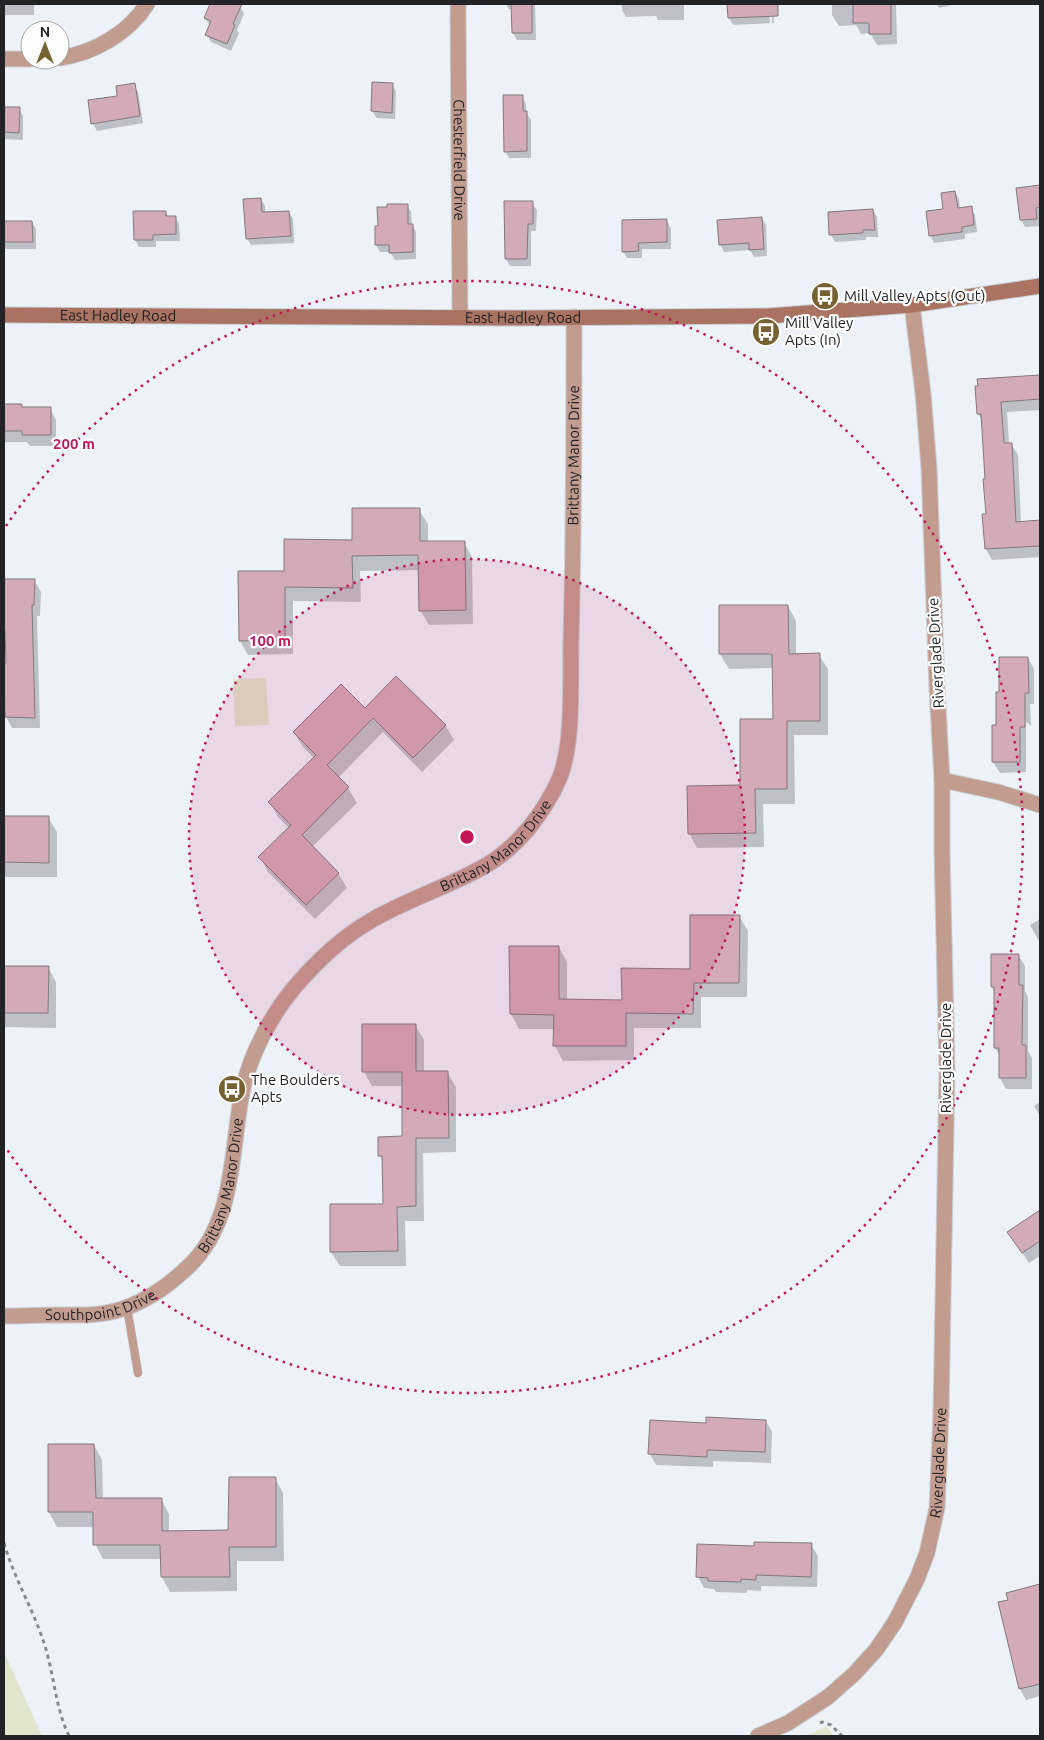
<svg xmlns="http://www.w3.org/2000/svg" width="1044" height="1740" font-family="Ubuntu,sans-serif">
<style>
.green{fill:#e0e5cb}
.shadow{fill:#0003}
.building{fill:#d3aab8;stroke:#82797c}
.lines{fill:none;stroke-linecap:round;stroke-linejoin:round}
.lane-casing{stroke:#c8cdd3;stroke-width:9}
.street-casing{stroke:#c8cdd3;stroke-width:17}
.secondary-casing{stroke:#c8cdd3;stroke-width:17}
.path{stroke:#878a8f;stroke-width:3;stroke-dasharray:4 4;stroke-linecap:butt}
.lane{stroke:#c39c90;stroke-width:8}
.street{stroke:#c39c90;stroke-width:15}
.secondary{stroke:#aa7260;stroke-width:15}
.ring{fill:none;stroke:#c2185b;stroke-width:2.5;stroke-dasharray:2.5 5}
.labels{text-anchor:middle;stroke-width:4.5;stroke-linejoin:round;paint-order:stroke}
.street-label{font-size:15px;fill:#222326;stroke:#fefefe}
.poi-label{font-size:15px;fill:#222326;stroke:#fefefe;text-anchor:start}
.centre{fill:#c2185b;stroke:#fefefe;stroke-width:2.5}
.ring-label{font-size:15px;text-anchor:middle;font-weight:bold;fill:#c2185b;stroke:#fefefe;stroke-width:4.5;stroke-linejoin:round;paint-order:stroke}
</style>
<rect width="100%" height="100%" fill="#edf2f9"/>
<g class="green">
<path d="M266,678L269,725L235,726L233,679Z"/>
<path d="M4,1652L42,1736H4Z"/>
<path d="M826,1726L834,1736H806Z"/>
</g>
<g class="shadow">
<rect x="4" y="4" width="30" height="11"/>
<path d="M211,4H235L240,6L244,14L237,30L239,33L231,51L211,42L207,35L210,26L205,18Z"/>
<path d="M506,4H535L536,40H517L513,33V9H509Z"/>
<path d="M622,4H684V20H658L656,16L626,17L622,10Z"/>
<path d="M728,4H769L770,23H772V4H773L774,23L733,25L729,18Z"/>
<path d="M832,4H896L897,44L877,45L870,33L861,34L856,25L839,26L832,15Z"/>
<path d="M937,4H956L939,8Z"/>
<path d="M373,83L392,84L396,91L395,119L377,118L372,111Z"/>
<path d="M134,85L138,92L143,123L97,131L93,124L119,97Z"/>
<path d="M522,96L526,104V112L531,120V158H509L505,151Z"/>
<path d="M4,108L19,109L23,116V140L4,139Z"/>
<path d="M1040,187V226L1025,227L1021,220L1017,189Z"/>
<path d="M955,192L959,199L960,209L971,208L975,215L977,232L965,234V239L934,243L930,235Z"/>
<path d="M261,199L265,206V213L289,212L293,219L294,243L251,245L247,238Z"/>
<path d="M532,203L537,210L536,231H531V266H510L506,259Z"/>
<path d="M407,205L411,212L412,224L416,232V259L395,260L390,252H380L376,245V228Z"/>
<path d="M873,210L877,217L878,237H866V240L835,242L831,235L829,213Z"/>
<path d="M165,212L169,217H175L179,224L180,241H156V247H139L135,240Z"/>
<path d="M762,218L766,225L767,256L754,257L750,250L724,252L720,244Z"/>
<path d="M666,220L671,228V249H642V258H627L623,251Z"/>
<path d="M4,222H32L36,229V249H4Z"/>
<path d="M1040,376V410L1007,412L1009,444H1011L1018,455L1021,523L1040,522V557L992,560L986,549L988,515L987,480L983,422L978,414L979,380Z"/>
<path d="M4,406H21L23,409H50L56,420V446H30L27,442H4Z"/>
<path d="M419,510L428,524V542H464L472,557L473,624L429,625L420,610V570L360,571L361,602L293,601V654L248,655L240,641L285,572Z"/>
<path d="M34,580L41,592L40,616H37L40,728H12L6,717L4,665L8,664L6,636L4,632V603Z"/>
<path d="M788,606L796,621V655H819L828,669V735H794L795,804H763L764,847L697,848L689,833L742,786L774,720L773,668L729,669L720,654Z"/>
<path d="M1028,658L1034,669V704H1030L1031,726L1026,722V772L1000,773L993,762L1000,693Z"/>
<path d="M365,709L445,725L454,740L422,772L383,732L338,778L348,788L357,803L312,847L338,873L347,888L315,919L268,872L260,857L289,828L278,817L270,802L314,758L303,747L294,732Z"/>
<path d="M4,817H48L57,832V877H4Z"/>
<path d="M739,916L748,931L747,997H701V1028H634V1060L563,1061L555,1046V1029H519L511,1014L559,947L567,962V1000L623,1002L691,970Z"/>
<path d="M1040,919V943L1030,925Z"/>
<path d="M1018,955L1025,966V991L1028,997V1051L1032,1058V1089H1006L1000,1078V1056L995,1048V993L992,987Z"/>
<path d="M4,967H48L56,982V1028L4,1027Z"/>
<path d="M415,1025L424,1040V1073L447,1072L456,1087V1152L423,1153L424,1221H405L406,1266H340L331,1252L384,1205V1163L380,1156L403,1138V1086H372L364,1072Z"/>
<path d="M1040,1102V1116L1034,1106Z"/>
<path d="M1040,1211V1256L1029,1263L1009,1232Z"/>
<path d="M766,1421L772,1432L771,1463L713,1461V1467L656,1465L650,1454Z"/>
<path d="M94,1445L102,1460L103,1499H161L169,1514V1532L229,1531L275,1478L283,1493L284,1561H237V1591L170,1592L162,1577V1559H103L95,1544V1527H57L49,1512Z"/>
<path d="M811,1545L818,1556L817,1587L761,1586V1591L747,1590V1593L716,1592L714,1589L704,1588L698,1577L755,1548Z"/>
<path d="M1038,1586L1040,1590V1696L1026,1700L1020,1689L1009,1601Z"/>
</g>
<g class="building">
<path d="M210,4H242L233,24L235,25L227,44L205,35L211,21L204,18Z"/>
<path d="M511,4H532V33H512Z"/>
<path d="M727,4H778V16L728,18Z"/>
<path d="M853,4H891V34H869V23H853Z"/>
<path d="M372,82L393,83L392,113L371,111Z"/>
<path d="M135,83L140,116L91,124L88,100L117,96L116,86Z"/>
<path d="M503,95H523V111H527V151L504,152Z"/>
<path d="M4,107H20L19,133L4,132Z"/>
<path d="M1040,185V207L1036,208L1037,219L1020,220L1016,188Z"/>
<path d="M955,191L958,208L972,206L974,225L962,227V232L929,236L926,211L943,209L941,193Z"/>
<path d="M261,198L262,212L289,211L291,236L246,239L243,199Z"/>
<path d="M504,201H533V224H528L527,259H505Z"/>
<path d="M387,204H408V224H413V252L389,253V245H375V226H378L377,207H387Z"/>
<path d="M873,209L875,230H863V233L829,235L828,212Z"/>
<path d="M133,211H166V216H176V234L153,235V240H134Z"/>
<path d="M762,217L764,249L749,250V243L719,245L717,220Z"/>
<path d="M667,219V242L638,243L639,251L622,252V220Z"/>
<path d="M4,221H32L33,242H4Z"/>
<path d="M1040,375V399L1001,402L1004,443H1012L1016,522L1040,520V546L985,549L982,514H986L983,479H985L981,414H977L975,386H978L977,379Z"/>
<path d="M4,404H22V407H51V435H22V431H4Z"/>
<path d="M352,508H420V541H465L466,610L419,611L418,555L352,556L353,588L285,587V640L239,641L238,571H284V539L352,540Z"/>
<path d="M4,579H35L34,605H32L35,718L5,717L4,663H6L5,631H4Z"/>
<path d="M719,605H788L789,654L820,653V721H787V789H755L756,833L688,834L687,786L740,785V719H773L772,654H719Z"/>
<path d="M999,657H1028L1029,693H1025V727H1020V762H992V725H996V692H999Z"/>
<path d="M396,676L446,725L413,758L373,718L327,765L349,787L302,835L339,873L306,905L258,857L291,825L268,802L316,755L293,732L341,684L365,708Z"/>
<path d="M4,816H49V863L4,862Z"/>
<path d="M690,915H740L739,983H694L693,1014L626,1013V1046H553L554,1015L510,1014L509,946H559V999L622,1000L621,968L690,969Z"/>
<path d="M991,954H1019V985H1023L1022,1045H1026V1078H999V1048H994V987H991Z"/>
<path d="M4,966H49L48,1013H4Z"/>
<path d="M362,1024H416V1071H448L449,1138H416V1206L397,1207L398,1251L330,1252V1204H383L382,1156H378V1137L402,1136V1072H362Z"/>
<path d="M1040,1210V1241L1022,1253L1007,1232Z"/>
<path d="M706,1417L766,1420L765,1452L707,1450V1457L648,1454L650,1420L706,1423Z"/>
<path d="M48,1444H94L96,1498H162V1531L228,1530L229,1477H276V1547H229L230,1577H161L160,1545H93V1512H48Z"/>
<path d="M754,1542L812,1543L811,1577L756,1575V1580L741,1579V1582L708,1581V1578L696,1577L697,1544L754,1546Z"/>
<path d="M1040,1584V1684L1019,1689L998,1602L1008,1600L1006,1593Z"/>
</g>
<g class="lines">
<defs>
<path id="lane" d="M127,1307L138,1373"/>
<g id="street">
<path id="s1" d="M458,4L460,317"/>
<path d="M60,58C94,53 129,33 147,4"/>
<path d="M4,59H30"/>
<path d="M942,780L998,792L1040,805"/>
<path id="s2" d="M4,1316C21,1316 39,1315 56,1315C76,1315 96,1316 115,1311C142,1304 168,1286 188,1267C237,1221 230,1149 243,1088C251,1054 270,1017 293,989C315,963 342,937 372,920C408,899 448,887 485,866C518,847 545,812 560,777C574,741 570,680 571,640C574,532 574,425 574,317"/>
<path id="s3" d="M758,1736L788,1723L828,1697L854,1674L876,1650L895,1622L917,1579L927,1553L937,1508L941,1414L947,1070L942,851V780L937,688L929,468L923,393L912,305"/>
</g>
<g id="secondary">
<path id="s4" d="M4,315L522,318L768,316L912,305L1040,286"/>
</g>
</defs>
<use href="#lane" class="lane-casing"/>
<use href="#street" class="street-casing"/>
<use href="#secondary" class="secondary-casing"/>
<g class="path">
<path d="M4,1543C14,1578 33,1609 44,1643C54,1673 55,1707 69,1736"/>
<path d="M820,1723L822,1722L831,1725L842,1736"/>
</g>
<use href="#lane" class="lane"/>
<use href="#street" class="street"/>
<use href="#secondary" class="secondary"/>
</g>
<circle cx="467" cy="837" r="278" fill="#c2185b" fill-opacity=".12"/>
<g class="ring">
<circle cx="467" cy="837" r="278"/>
<path d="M6 526A556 556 0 1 1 6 1148"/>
</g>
<defs>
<symbol id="bus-disc" viewBox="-11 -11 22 22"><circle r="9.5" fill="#766130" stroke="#fefefe"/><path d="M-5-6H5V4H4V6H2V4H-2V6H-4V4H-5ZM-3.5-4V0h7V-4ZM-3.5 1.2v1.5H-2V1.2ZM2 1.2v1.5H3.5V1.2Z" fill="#fff"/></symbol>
</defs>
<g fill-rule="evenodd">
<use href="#bus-disc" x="809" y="280" width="32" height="32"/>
<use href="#bus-disc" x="750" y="316" width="32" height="32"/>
<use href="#bus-disc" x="216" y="1073" width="32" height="32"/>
</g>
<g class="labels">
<g class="street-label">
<text dy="5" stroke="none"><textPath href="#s1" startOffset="156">Chesterfield Drive</textPath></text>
<text dy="5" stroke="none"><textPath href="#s4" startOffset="114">East Hadley Road</textPath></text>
<text dy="5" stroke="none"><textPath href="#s4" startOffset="519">East Hadley Road</textPath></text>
<text dy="5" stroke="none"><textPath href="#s2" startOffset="1172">Brittany Manor Drive</textPath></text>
<text transform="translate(936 653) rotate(-93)" y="5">Riverglade Drive</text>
<text dy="5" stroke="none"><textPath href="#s2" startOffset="752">Brittany Manor Drive</textPath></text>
<text transform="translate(946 1058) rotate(-90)" y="5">Riverglade Drive</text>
<text dy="5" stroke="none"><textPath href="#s2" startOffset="288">Brittany Manor Drive</textPath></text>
<text dy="5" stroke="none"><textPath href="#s2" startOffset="98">Southpoint Drive</textPath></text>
<text dy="5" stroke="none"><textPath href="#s3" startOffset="349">Riverglade Drive</textPath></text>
</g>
<g class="poi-label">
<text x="844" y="301">Mill Valley Apts (Out)</text>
<text x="785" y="328">Mill Valley<tspan x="785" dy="17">Apts (In)</tspan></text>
<text x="251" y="1085">The Boulders<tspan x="251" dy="17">Apts</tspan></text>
</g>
</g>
<circle cx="467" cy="837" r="8" class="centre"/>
<g class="ring-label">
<text x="74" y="449">200 m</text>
<text x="270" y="646">100 m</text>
</g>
<rect width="1044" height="1740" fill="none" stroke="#222326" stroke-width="10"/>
<g transform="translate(45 45)"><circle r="24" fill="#fefefe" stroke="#a6a6a8"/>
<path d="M0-4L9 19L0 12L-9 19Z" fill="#766130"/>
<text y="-8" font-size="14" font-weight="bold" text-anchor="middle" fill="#222326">N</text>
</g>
</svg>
